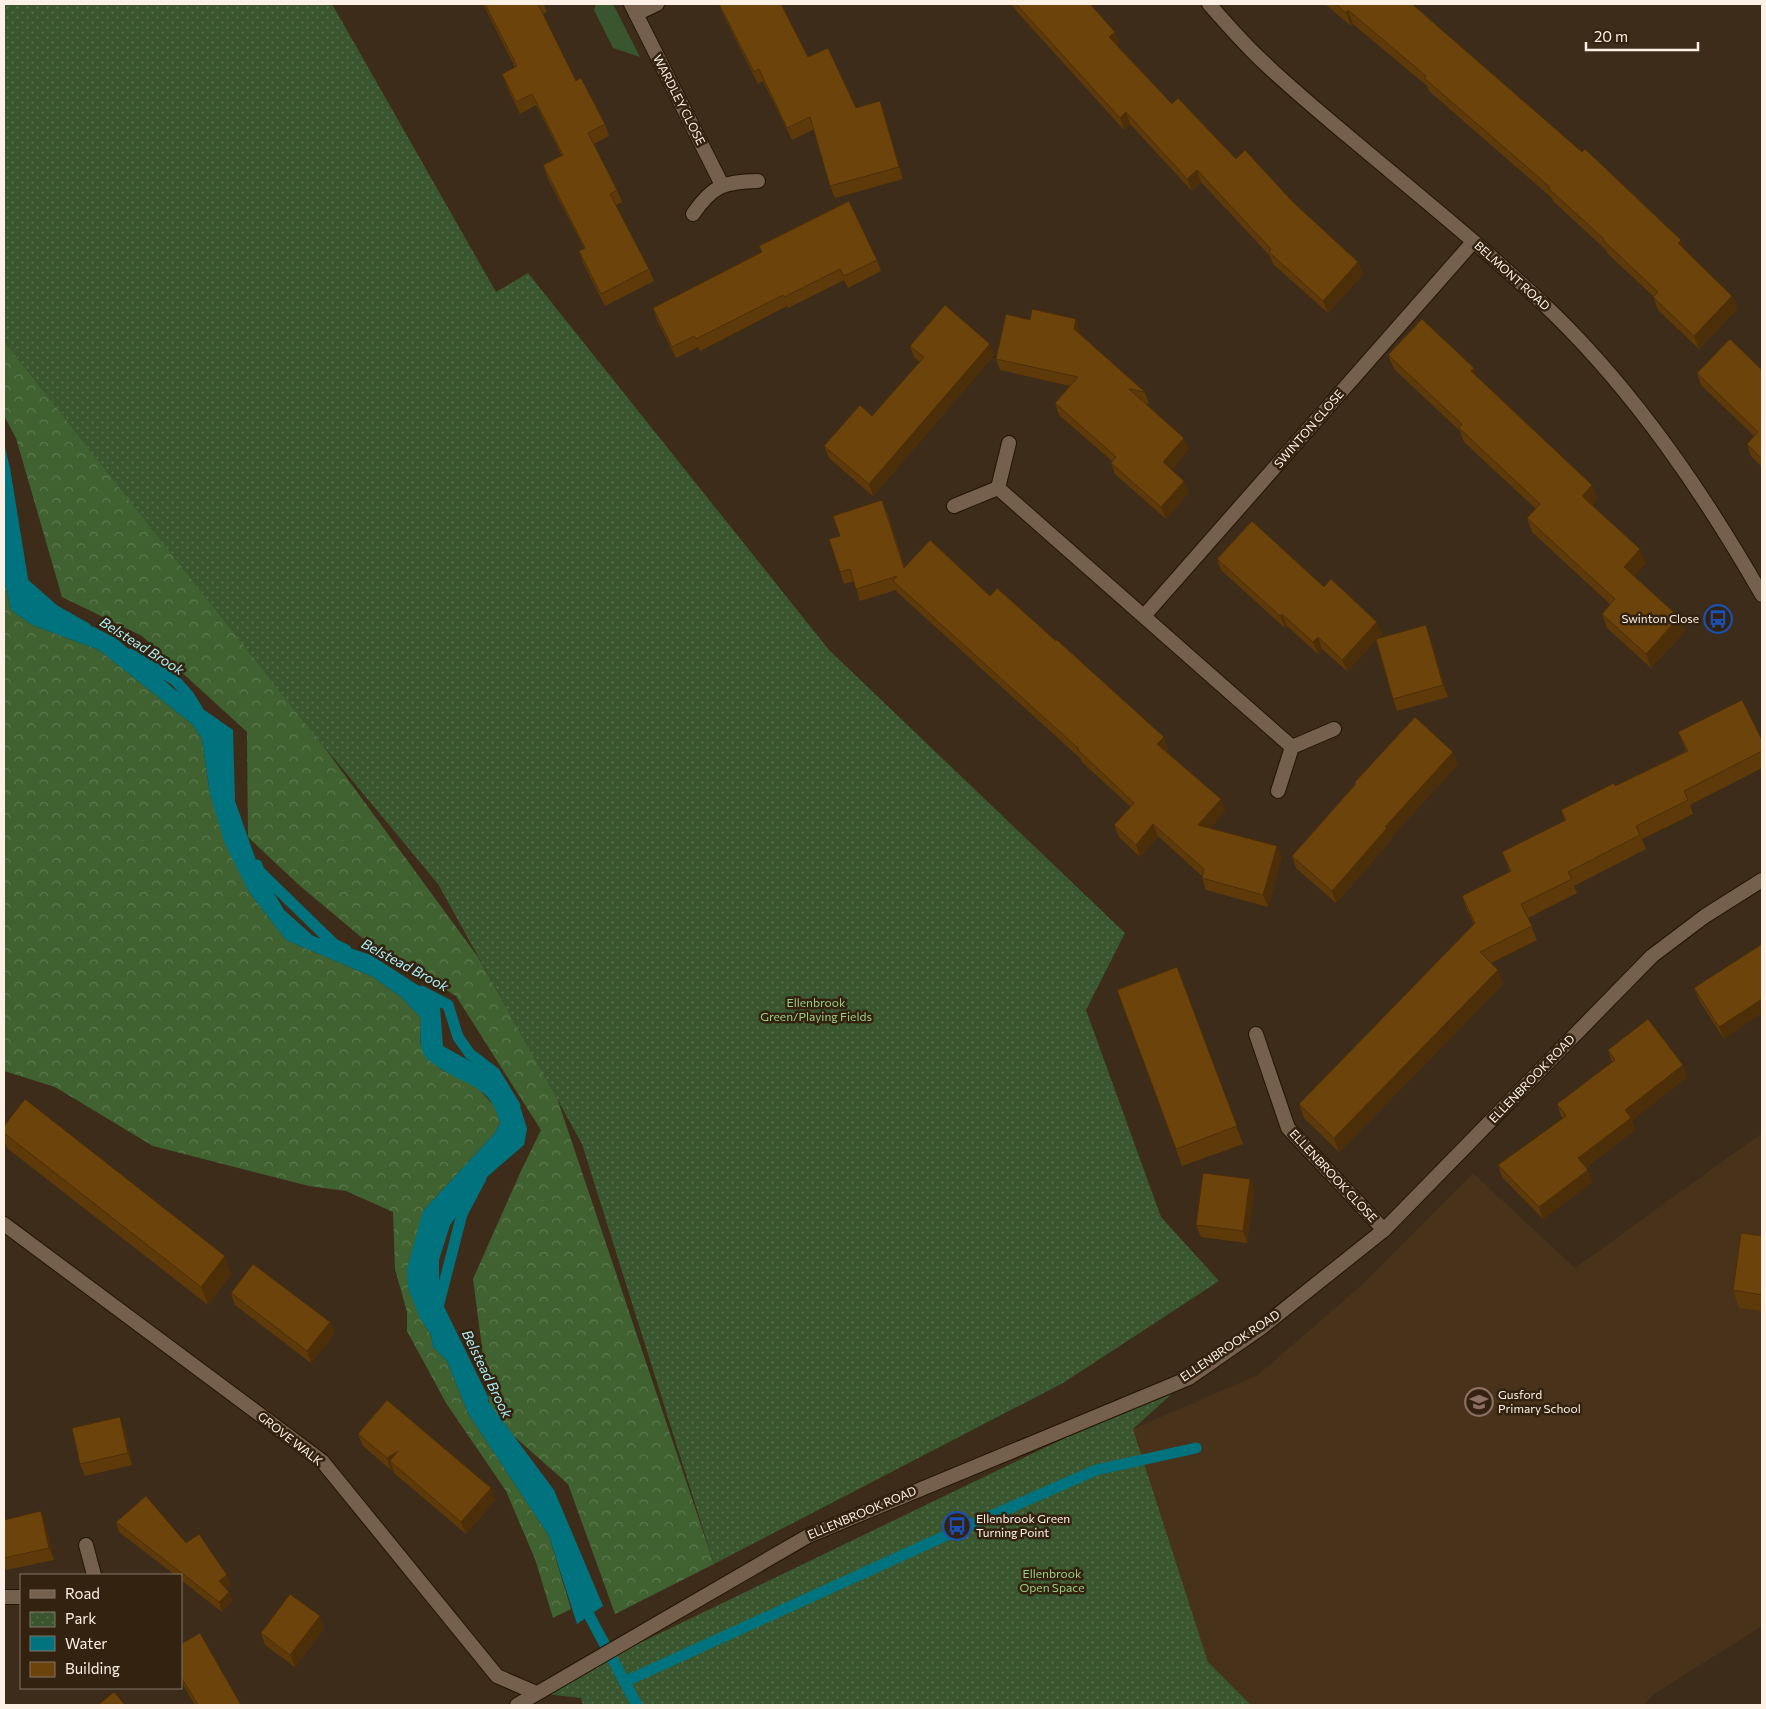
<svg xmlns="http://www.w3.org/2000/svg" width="1766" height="1709" font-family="Commissioner,sans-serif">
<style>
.built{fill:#49321a}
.grass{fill:#39562e}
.forest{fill:url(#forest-crowns)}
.park{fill:url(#park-dots)}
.water{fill:#01737e}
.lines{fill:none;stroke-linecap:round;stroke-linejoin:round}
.stream{stroke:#01737e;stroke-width:11}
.minor-casing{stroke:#241403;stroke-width:16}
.tertiary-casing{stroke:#241403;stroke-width:16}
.minor{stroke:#74604d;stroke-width:14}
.tertiary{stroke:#74604d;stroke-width:14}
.wall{fill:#5e3a0a}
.shaded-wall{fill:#4c2f08}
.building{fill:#6d430c;stroke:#4c2f08}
.labels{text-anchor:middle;stroke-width:5;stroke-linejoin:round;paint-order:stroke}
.street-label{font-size:12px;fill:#fdf1e6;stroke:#332210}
.poi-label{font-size:12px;fill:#fdf1e6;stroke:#332210;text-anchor:start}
.park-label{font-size:12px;fill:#9ad085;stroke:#332210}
.water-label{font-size:14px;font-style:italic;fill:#a9eff8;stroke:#332210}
</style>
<defs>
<pattern id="forest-crowns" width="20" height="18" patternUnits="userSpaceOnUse" patternTransform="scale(1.25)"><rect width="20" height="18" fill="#3f6230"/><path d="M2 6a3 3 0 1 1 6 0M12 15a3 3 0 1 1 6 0" fill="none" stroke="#5c794e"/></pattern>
<pattern id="park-dots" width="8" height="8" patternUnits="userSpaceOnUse" patternTransform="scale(1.25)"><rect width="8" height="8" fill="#39562e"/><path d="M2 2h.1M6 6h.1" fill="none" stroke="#576f4c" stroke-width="1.8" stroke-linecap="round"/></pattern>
</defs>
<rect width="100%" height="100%" fill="#3d2c1a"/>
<path class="built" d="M1762,1133V1626L1654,1694L1643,1705H1251L1208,1662L1133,1429L1258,1375L1363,1284L1473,1173L1575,1268Z"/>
<path class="grass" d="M596,4H613L640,57L613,48L594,10Z"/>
<g class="forest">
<path d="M4,341L319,740L478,957L557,1098L714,1564L615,1614L568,1484L491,1416L473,1279L521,1171L541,1130L456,996L361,937L299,885L248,837L247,732L142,636L62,597L16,438L4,416Z"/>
<path d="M4,580L11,610L32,625L99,650L192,724L202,739L210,794L249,892L286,940L373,977L401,997L421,1018L420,1043L442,1070L477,1087L497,1109L500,1123L495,1133L423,1211L420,1318L431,1335L433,1347L447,1361L468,1413L549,1536L571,1609L553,1618L535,1559L506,1491L446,1403L407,1331V1312L395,1269L393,1212L346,1191L309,1186L153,1146L55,1087L4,1071Z"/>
</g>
<g class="park">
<path d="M4,4H332L496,292L528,273L829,650L1125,933L1086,1010L1161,1217L1219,1281L1063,1383L714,1564L582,1144L438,884L302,720L4,341Z"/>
<path d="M1189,1378L1133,1429L1208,1662L1251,1705H583L581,1698L536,1693Z"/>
</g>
<path class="water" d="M4,444L10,468L30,591L52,615L94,627L117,639L174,689L233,730L235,801L258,866L284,910L313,936L371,955L430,993L440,1007L443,1046L491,1073L521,1109L527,1129L524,1145L480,1183L450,1225L439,1260V1294L445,1321L467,1373L554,1490L603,1606L577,1624L549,1536L468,1413L447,1361L433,1347L431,1335L420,1318L408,1288L407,1269L423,1211L495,1133L500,1123C491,1083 463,1086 437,1066C433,1063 427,1060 425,1056C418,1045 421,1031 421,1018L401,997L373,977L286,940L249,892L225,844L210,794L202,739L192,724L99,650L32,625L11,610L4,580Z"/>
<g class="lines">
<g class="stream">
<path d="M20,578L21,581L54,610L86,628"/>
<path d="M130,654L175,680L189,696L200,714"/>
<path d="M257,865L259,871L334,944L346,950"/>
<path d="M421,991L448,1005L458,1037L470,1054L495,1073L515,1106"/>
<path d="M481,1178L462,1214L438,1307L483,1399"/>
<path d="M582,1602L637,1705"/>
<path d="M624,1682L936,1540L1096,1470L1196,1448"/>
</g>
<defs>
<g id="minor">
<path d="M631,4L722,185"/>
<path d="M636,14L657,4"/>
<path d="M693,214C713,185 724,182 758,181"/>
<path d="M998,488L1292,747"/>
<path d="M954,506L998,488L1009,443"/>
<path d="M1144,616L1473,242"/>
<path d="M1278,791L1292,747L1334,729"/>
<path d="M1256,1034L1288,1128L1384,1230"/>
<path d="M4,1224L322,1461L497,1676L536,1693"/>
<path d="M86,1545L94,1575"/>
<path d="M4,1597H21"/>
</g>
<g id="tertiary">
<path d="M1209,4C1223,20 1238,37 1253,52C1283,82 1316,109 1348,136C1417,194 1488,251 1553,313C1637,395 1704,494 1762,595"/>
<path d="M517,1705L808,1536L1189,1378L1261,1328L1384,1230L1652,956L1705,916L1762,880"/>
</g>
</defs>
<use href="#minor" class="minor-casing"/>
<use href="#tertiary" class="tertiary-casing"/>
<use href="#minor" class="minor"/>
<use href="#tertiary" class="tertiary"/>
</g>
<g class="wall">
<path d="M483,4H544L547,12L543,14L576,81L605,124L609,136L594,144L617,190L622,202L616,205L649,269L654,281L605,306L583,263L579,251L584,248L547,177L543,165L562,156L536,105L520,114L506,85L502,74L515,67Z"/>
<path d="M719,4H781L808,57L856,108L880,101L884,113L903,179L835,198L830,186L814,129L792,140L763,81L758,84L722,12Z"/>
<path d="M1011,4H1090L1115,32L1119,44L1117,46L1172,104L1236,159L1293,202L1358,262L1363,274L1328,313L1273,264L1270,256L1201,182L1192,191L1130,124L1124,130L1020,15Z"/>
<path d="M1325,4H1412L1685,251L1732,296L1737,309L1699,349L1658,310L1653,296L1608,254L1606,250L1553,201L1552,198L1429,91L1427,86L1353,24L1351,26Z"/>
<path d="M759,246L877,260L881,271L848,288L844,280L788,308L787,306L700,351L698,347L676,358L657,320L653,308L762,252Z"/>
<path d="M1080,331V335L1145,392L1149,404L1146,403L1189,449L1171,470L1184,481L1188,493L1166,519L1115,474L1111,463L1112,461L1059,415L1055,403L1070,386L1000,370L996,359Z"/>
<path d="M910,346L994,355L873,496L829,458L824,446L872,416L920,362L914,357Z"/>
<path d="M1388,355L1477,377L1592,485L1597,499L1592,505L1646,563L1634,576L1685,631L1651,668L1607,628L1602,614L1610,604L1532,532L1527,518L1536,509L1464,442L1460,431L1394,369Z"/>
<path d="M1762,370V467L1751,456L1747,444L1754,436L1701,385L1697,373Z"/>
<path d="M887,512L905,568L990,596L1168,748L1166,751L1221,799L1225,811L1210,828L1277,846L1281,858L1268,907L1206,890L1202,878V876L1158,836L1140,857L1119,837L1114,825L1131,807L1082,762L1081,759L897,592L896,590L860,601L854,581L844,584L840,572V536Z"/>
<path d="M1217,559L1324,587L1382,634L1377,639L1426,625L1430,637L1448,697L1397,711L1393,699L1376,640L1347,671L1322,649L1318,654L1287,626L1285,628L1221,570Z"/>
<path d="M1678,732L1762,740V768L1690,805L1693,814L1642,839L1646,849L1574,886L1577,893L1528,918L1537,940L1491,963L1498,970L1503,984L1339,1152L1304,1118L1299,1104L1474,924L1467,910L1462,896L1510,872L1502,852L1565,821L1561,810L1615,786L1686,751Z"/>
<path d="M1458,764L1390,838L1391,840L1336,903L1296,868L1292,856L1355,784V782Z"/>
<path d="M1762,944L1724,1039L1699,1000L1694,988Z"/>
<path d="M1177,967L1243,1144L1182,1166L1117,990Z"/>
<path d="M1608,1050L1687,1077L1632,1120L1635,1130L1585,1168L1592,1182L1543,1219L1502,1177L1498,1165L1563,1118L1561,1116L1557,1104L1612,1062Z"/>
<path d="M4,1126L231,1274L208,1305L7,1148L4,1139Z"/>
<path d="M1250,1179L1254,1191L1247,1243L1201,1237L1196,1225Z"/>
<path d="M1762,1236V1311L1739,1308L1733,1290Z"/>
<path d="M231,1293L330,1322L334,1334L311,1363L235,1305Z"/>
<path d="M124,1428L132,1465L85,1476L80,1464Z"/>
<path d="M358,1434L491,1488L495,1500L466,1534L394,1473L393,1469L391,1470L363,1446Z"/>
<path d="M4,1520L45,1523L54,1560L6,1570L4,1563Z"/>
<path d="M116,1522L186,1543L227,1575L231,1585L226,1588L229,1592L232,1601L222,1612L181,1580V1575H175L119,1532Z"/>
<path d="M324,1628L295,1667L265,1645L261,1633Z"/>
<path d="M181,1644L241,1705H195L181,1681Z"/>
</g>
<g class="shaded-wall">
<path d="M1348,10L1353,24L1351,26L1346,13Z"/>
<path d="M1115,32L1119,44L1113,49L1109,37Z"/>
<path d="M880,101L884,113L903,179L899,167Z"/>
<path d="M1126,112L1130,124L1124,130L1120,118Z"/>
<path d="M1197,170L1201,182L1192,191L1187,179Z"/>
<path d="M1681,240L1686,253L1678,243Z"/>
<path d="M1358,262L1363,274L1328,313L1323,301Z"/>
<path d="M1732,296L1737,309L1699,349L1694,336Z"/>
<path d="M1076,319L1080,331L1078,341L1074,329Z"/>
<path d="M990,344L994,355L873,496L869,484Z"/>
<path d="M1474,368L1479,382L1471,371Z"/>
<path d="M1184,438L1189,449L1167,474L1163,462Z"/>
<path d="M1184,481L1188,493L1166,519L1161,507Z"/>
<path d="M1592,485L1597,499L1587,510L1582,496Z"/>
<path d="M1640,549L1646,563L1629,581L1624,567Z"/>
<path d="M1282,614L1287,626L1285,628L1280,616Z"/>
<path d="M1679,617L1685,631L1651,668L1646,654Z"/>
<path d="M1377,622L1382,634L1347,671L1342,660Z"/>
<path d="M1426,625L1430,637L1448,697L1443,685Z"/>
<path d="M1318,637L1322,649L1318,654L1313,642Z"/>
<path d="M1164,737L1168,748L1161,755L1157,744Z"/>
<path d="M1453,752L1458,764L1390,838L1391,840L1336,903L1332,891L1385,827Z"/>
<path d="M1221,799L1225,811L1203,837L1198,825Z"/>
<path d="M1153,824L1158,836L1140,857L1136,845Z"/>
<path d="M1277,846L1281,858L1268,907L1263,895Z"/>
<path d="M1498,970L1503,984L1339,1152L1334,1138Z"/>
<path d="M1762,999V1013L1724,1039L1719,1027Z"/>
<path d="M1683,1065L1687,1077L1632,1120L1635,1130L1582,1170L1578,1158L1625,1110Z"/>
<path d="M1588,1170L1592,1182L1543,1219L1539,1207Z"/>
<path d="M1250,1179L1254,1191L1247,1243L1243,1231Z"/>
<path d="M225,1256L231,1274L208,1305L201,1287Z"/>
<path d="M330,1322L334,1334L311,1363L307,1351Z"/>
<path d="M120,1417L124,1428L132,1465L128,1453Z"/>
<path d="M398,1451L390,1461L393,1469L391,1470L387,1458Z"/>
<path d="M491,1488L495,1500L466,1534L461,1522Z"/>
<path d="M41,1511L45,1523L54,1560L49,1548Z"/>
<path d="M227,1575L231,1585L223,1590L219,1581Z"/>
<path d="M229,1592L232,1601L222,1612L219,1602Z"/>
<path d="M320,1616L324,1628L295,1667L290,1655Z"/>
</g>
<g class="building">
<path d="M485,4H538L576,81L581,78L605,124L588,133L617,190L610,194L649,269L601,294L579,251L585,248L543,165L563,155L532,94L516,102L502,74L517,66Z"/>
<path d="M719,4H781L808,57L828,48L856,108L880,101L899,167L830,186L810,117L787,128L759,69L754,72Z"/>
<path d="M1016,4H1090L1115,32L1109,37L1172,104L1178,98L1236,159L1245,150L1293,202L1358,262L1323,301L1269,252L1271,249L1197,170L1187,179L1126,112L1120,118Z"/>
<path d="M1336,4H1412L1582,152L1585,149L1681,240L1678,243L1732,296L1694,336L1653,297L1658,292L1603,240L1604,239L1548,188L1550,187L1424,78L1426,76L1348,10L1346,13Z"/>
<path d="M849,201L877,260L844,276L840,269L784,297L783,295L696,339L694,336L672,347L653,308L762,252L759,246Z"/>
<path d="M945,305L990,344L869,484L824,446L860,405L872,416L924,357L910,346Z"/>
<path d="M1032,309L1076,319L1074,329L1145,392L1129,389L1184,438L1163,462L1184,481L1161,507L1111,463L1116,457L1055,403L1078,377L996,359L1006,314L1030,320Z"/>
<path d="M1422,319L1474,368L1471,371L1592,485L1582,496L1640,549L1624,567L1679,617L1646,654L1602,614L1615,599L1527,518L1540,504L1459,428L1462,424L1388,355Z"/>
<path d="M1730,339L1762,370V391L1761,392L1762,393V459L1747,444L1758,432L1697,373Z"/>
<path d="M882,500L904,568L930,540L990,596L997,588L1056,641L1057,640L1164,737L1157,744L1221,799L1198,825L1277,846L1263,895L1202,878L1204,869L1153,824L1136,845L1114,825L1134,803L1078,750L1079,749L893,581L897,576L856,589L850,569L840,572L829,539L840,536L833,516Z"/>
<path d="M1252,521L1324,587L1331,579L1377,622L1342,660L1318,637L1313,642L1282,614L1280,616L1217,559Z"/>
<path d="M1426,625L1443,685L1393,699L1376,639Z"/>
<path d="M1742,700L1762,740V751L1684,791L1688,800L1636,826L1640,835L1568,872L1572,879L1521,904L1532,926L1480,952L1498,970L1334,1138L1299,1104L1475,923L1462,896L1511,871L1502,852L1566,820L1561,810L1614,783L1615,786L1688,751L1678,732Z"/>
<path d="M1415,717L1453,752L1385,827L1387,828L1332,891L1292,856L1356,784L1355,782Z"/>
<path d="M1762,944V999L1719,1027L1694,988Z"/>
<path d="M1177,967L1237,1126L1176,1149L1117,990Z"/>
<path d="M1648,1019L1683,1065L1625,1110L1631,1118L1578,1158L1588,1170L1539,1207L1498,1165L1566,1116L1557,1104L1615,1060L1608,1050Z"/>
<path d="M25,1099L225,1256L201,1287L4,1133V1126Z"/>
<path d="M1203,1173L1250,1179L1243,1231L1196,1225Z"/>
<path d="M1741,1233L1762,1236V1295L1733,1290Z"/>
<path d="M253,1264L330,1322L307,1351L231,1293Z"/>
<path d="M387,1400L491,1488L461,1522L390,1461L398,1451L387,1458L358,1434Z"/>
<path d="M120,1417L128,1453L80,1464L72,1428Z"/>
<path d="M146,1496L186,1543L199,1534L227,1575L219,1581L229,1592L219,1602L116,1522Z"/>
<path d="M41,1511L49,1548L4,1558V1520Z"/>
<path d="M290,1594L320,1616L290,1655L261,1633Z"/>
<path d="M200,1633L241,1705H198L181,1677V1644Z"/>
<path d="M114,1692L125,1705H98Z"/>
</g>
<defs>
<symbol id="bus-ring" viewBox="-11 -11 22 22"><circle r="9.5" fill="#332210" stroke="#1a4fb4" stroke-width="1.5"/><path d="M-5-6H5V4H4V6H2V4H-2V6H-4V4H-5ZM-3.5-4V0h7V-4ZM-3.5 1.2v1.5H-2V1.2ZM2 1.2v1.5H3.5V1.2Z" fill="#1a4fb4"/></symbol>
<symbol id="school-ring" viewBox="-11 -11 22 22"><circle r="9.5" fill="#332210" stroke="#8d6e63" stroke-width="1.5"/><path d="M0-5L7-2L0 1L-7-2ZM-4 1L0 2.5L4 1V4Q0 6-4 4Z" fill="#8d6e63"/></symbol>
</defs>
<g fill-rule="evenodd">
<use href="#bus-ring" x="1702" y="603" width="32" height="32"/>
<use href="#school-ring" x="1463" y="1386" width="32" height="32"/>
<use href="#bus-ring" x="941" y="1510" width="32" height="32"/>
</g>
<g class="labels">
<g class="street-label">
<text transform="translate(679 100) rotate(63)" y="4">WARDLEY CLOSE</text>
<text transform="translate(1512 276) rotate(42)" y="4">BELMONT ROAD</text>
<text transform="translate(1309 429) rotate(-49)" y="4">SWINTON CLOSE</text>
<text transform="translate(1532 1079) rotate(-46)" y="4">ELLENBROOK ROAD</text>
<text transform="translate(1333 1176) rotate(47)" y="4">ELLENBROOK CLOSE</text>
<text transform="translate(1230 1346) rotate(-34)" y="4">ELLENBROOK ROAD</text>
<text transform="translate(290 1439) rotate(38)" y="4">GROVE WALK</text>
<text transform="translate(862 1513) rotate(-23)" y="4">ELLENBROOK ROAD</text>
</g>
<g class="poi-label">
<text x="1699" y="623" text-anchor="end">Swinton Close</text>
<text x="1498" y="1399">Gusford<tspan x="1498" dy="14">Primary School</tspan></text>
<text x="976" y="1523">Ellenbrook Green<tspan x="976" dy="14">Turning Point</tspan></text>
</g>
<g class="park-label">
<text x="816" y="1007">Ellenbrook<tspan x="816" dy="14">Green/Playing Fields</tspan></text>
<text x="1052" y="1578">Ellenbrook<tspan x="1052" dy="14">Open Space</tspan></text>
</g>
<g class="water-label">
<text transform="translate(142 646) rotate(32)" y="5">Belstead Brook</text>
<text transform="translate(405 965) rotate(28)" y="5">Belstead Brook</text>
<text transform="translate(487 1374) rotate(64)" y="5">Belstead Brook</text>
</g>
</g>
<rect width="1766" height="1709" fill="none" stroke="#fdf1e6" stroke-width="10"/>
<rect x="20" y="1574" width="162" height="115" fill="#332210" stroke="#847566"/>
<rect x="30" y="1590" width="25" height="8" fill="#74604d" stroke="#847566"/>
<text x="65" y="1599" font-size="15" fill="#fdf1e6">Road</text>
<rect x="30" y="1612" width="25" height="15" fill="url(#park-dots)" stroke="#847566"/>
<text x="65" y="1624" font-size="15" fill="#fdf1e6">Park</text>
<rect x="30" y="1636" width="25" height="15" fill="#01737e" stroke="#847566"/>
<text x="65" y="1649" font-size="15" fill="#fdf1e6">Water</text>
<rect x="30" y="1662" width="25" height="15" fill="#6d430c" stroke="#847566"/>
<text x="65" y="1674" font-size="15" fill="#fdf1e6">Building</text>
<path d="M1586 42v8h112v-8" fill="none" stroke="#fdf1e6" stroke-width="2.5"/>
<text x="1594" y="42" font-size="15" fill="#fdf1e6" stroke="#332210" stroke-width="4" paint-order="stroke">20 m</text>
</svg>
